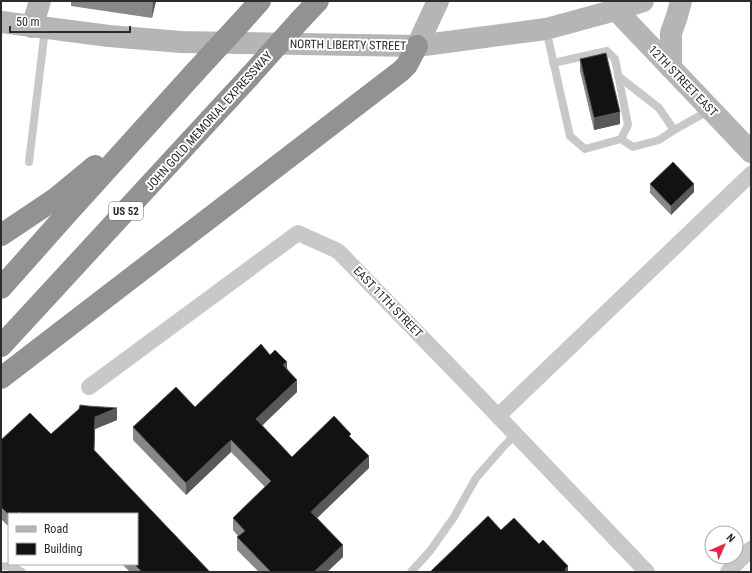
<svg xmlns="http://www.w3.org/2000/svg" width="752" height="573" font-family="'Roboto Condensed',sans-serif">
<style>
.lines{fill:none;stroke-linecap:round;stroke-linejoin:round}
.lane{stroke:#c8c8c8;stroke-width:8}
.street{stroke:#c8c8c8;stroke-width:16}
.secondary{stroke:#b5b5b5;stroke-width:22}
.highway{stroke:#929292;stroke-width:22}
.highway-bridge{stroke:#929292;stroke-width:22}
.wall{fill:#888}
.shaded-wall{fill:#595959}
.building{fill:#121212;stroke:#595959}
.labels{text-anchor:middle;stroke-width:4;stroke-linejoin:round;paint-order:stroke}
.shield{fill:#fff;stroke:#6b6b6b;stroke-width:1}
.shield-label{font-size:11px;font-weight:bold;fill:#2b2b2b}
.street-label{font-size:12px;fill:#2b2b2b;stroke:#fff}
</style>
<rect width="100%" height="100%" fill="#fff"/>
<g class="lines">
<g class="lane">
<path d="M546,29L570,136L585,149L621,139L628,125L615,59L607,51L553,63"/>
<path d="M618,76L659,108L674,130L659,140L633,147L621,139"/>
<path d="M674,130L710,110"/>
<path d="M29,162L45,29"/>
<path d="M1,566C8,566 16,568 22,572"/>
<path d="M411,572L430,551L454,517L476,478L503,447L515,435"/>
</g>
<g class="street">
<path d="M89,387L298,233L338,251L472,389L647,572"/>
<path d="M498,416L751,174"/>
<path d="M728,572L751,549"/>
</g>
<g class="secondary">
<path d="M616,10L751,152"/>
<path d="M1,22L109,36L181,42L417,46L546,29L616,10L643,1"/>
<path d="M32,27L40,1"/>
<path d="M417,46L438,1"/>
<path d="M671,68V33L677,16L681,1"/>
</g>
<g class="highway">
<path d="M301,19L318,1"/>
<path d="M243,20L260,1"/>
<path d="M1,235L55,199L95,166"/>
<path d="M1,288L64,217L196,71"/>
<path d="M1,346L250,76"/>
<path d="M1,378L401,71L407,65L417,46"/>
</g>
<g class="highway-bridge">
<path d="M196,71L243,20"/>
<path d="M250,76L301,19"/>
</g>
</g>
<g class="wall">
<path d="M71,1H156L152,18L71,6Z"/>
<path d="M580,59L620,124L594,130L580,71Z"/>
<path d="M650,184L694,192L671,215L650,193Z"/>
<path d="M270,355L287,368L297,392L262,426L292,457L351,438L369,468L317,518L343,557L327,572H259L237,550V537L238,536L233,530V518L265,487L231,452L186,495L133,440V427L195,407Z"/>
<path d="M88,406L117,420L95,429L94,451L210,572H130L122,564H137V514H9V527L1,519V440L51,434Z"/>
</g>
<g class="shaded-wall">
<path d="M153,1H156L152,18Z"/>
<path d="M620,112V124L594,130V118Z"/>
<path d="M694,184V192L671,215V206Z"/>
<path d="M287,362V374L283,365Z"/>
<path d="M297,380V392L256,431V419Z"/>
<path d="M117,408V420L95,429L94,462L95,417Z"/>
<path d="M231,440V452L186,495V483Z"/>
<path d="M369,456V468L311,524V512Z"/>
<path d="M343,545V557L327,572H314Z"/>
<path d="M568,566V572H565V570Z"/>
</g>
<g class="building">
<path d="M606,53L620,112L594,118L580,59Z"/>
<path d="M673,162L694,184L671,206L650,184Z"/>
<path d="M261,344L270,355L275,350L287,362L283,365L297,380L256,419L292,457L334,416L351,434L349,436L369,456L311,512L343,545L314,572H271L237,537L245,531L233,518L271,481L231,440L186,483L133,427L176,387L195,407Z"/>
<path d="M80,405L88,406L117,408L95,417L94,450L210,572H142L134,564H137V514H21L19,512L17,514H9V515L1,507V440L30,413L51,434L79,409Z"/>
<path d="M488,516L501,530L514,518L539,544L543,540L568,566L565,570L567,572H430Z"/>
</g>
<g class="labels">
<rect class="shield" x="109" y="202" width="34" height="18" rx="3"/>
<g class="shield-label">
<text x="126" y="215">US 52</text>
</g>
<g class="street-label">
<text transform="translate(348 45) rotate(1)" y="4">NORTH LIBERTY STREET</text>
<text transform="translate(683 81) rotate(46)" y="4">12TH STREET EAST</text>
<text transform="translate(209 121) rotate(-48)" y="4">JOHN GOLD MEMORIAL EXPRESSWAY</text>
<text transform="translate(388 302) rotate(46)" y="4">EAST 11TH STREET</text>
</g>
</g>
<rect width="752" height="573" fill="none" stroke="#2b2b2b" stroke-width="4"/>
<rect x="8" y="513" width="130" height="52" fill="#ffffff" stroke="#aaaaaa"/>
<rect x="16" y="526" width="20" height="6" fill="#b5b5b5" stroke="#aaaaaa"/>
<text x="44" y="533" font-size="12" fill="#2b2b2b">Road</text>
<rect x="16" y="543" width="20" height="12" fill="#121212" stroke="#aaaaaa"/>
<text x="44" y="553" font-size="12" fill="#2b2b2b">Building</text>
<g transform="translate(724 545) rotate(45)"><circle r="19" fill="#ffffff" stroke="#aaaaaa"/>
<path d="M0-3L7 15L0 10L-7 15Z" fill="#ef2143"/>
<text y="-6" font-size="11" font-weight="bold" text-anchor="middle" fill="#2b2b2b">N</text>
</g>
<path d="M10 26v6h120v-6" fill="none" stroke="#2b2b2b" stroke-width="2"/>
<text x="16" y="26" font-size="12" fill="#2b2b2b" stroke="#ffffff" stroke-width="3" paint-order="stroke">50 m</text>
</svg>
